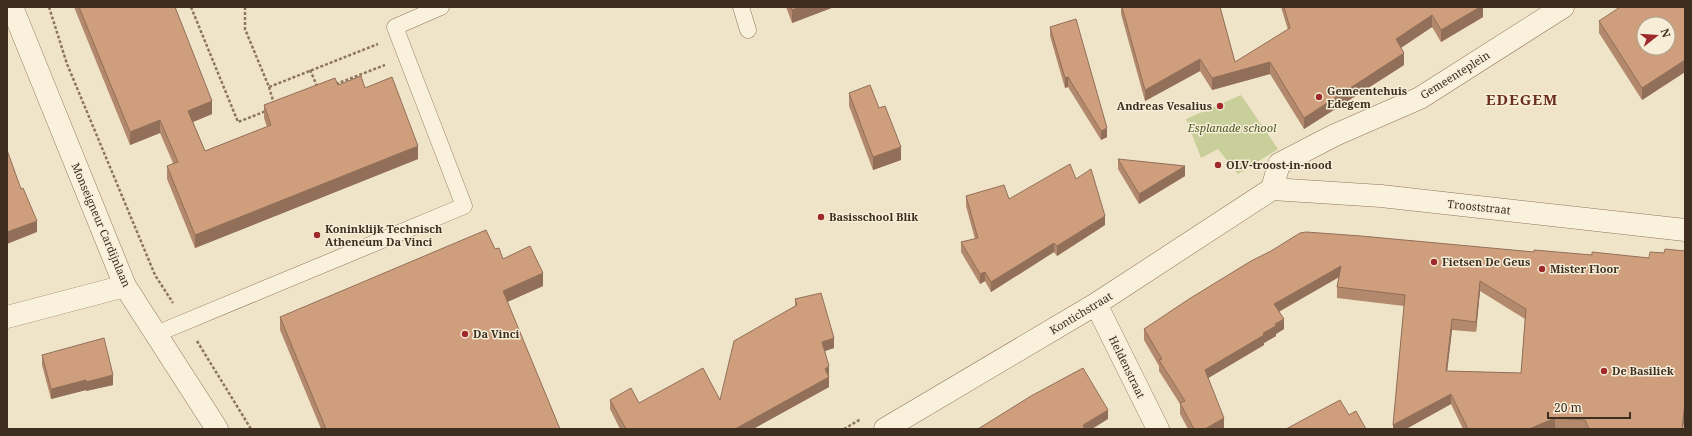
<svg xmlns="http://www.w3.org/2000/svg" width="1692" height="436" font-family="'Noto Serif',serif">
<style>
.green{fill:#c9cf9b}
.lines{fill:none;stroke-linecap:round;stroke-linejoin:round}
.lane-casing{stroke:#8d765c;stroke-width:17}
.street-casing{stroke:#8d765c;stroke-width:23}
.path{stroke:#8d765c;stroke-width:2.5;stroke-dasharray:3 2;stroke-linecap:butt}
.lane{stroke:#faf1dc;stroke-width:16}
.street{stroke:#faf1dc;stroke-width:22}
.wall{fill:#b2896c;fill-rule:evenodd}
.shaded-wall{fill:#916f58}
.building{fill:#cf9f7d;stroke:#916f58;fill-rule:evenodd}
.poi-dot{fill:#9e2a2b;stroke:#f7eed8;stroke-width:1.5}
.labels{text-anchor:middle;stroke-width:3;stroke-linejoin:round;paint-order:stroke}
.street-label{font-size:11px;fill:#3d2e20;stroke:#f7eed8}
.poi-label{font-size:11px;font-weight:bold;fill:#3d2e20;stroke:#f7eed8;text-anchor:start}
.park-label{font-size:11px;font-style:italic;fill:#4d5a26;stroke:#f7eed8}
.district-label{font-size:15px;font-weight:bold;letter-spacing:1px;fill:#6b2e1e;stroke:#f7eed8}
</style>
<rect width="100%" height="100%" fill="#f0e4c8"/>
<path class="green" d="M1241,95L1278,149L1238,174L1218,149L1201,158L1186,119Z"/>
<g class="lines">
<defs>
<g id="lane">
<path d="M741,7L748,30"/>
<path d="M156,334L464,206L395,27L441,7"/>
</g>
<g id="street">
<path d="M12,7L125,286L217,429"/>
<path d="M1272,189L1381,196L1685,230"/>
<path d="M1272,189L1279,164L1335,135L1420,98L1563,7"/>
<path d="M1096,304L1158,429"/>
<path d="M7,317L125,286"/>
<path d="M885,429L1096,304L1272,189"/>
</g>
</defs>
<use href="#lane" class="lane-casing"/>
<use href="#street" class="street-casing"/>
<g class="path">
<path d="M49,7L67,64L155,275L173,303"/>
<path d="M191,7L238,122L266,111"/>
<path d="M245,7V29L269,87L378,44"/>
<path d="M310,70L318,88"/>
<path d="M336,84L385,65"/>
<path d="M269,87L274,104"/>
<path d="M197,341L251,429"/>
<path d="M844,429L861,419"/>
</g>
<use href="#lane" class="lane"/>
<use href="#street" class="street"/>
</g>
<g class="wall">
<path d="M74,7H175L212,114L193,122L205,151L267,127L264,118V105L338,85L365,88L418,159L195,248L167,179V166L173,163L160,133L130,145Z"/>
<path d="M786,7H834L792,23Z"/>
<path d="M1121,7H1220L1235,62L1288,30L1281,7H1483V17L1441,42L1432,27L1401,48L1404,65L1304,129L1270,74L1212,90L1200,71L1145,101L1121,14Z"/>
<path d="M1685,7V72L1642,100L1599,33V21Z"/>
<path d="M1050,27L1107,137L1101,140L1068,87L1065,88L1050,36Z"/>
<path d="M849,93L879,108L901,160L873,170L849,106Z"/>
<path d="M1118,159L1185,176L1139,204L1118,169Z"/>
<path d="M1076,179L1105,225L1057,256L1054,252L991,292L985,281L980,284L961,252V242L975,239L966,206V196L1009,199Z"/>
<path d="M495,249L503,259L543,286L507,302L560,429H321L280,330V317Z"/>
<path d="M1685,251V412L1683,429H1565L1555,428L1553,429H1463L1451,404L1406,429H1393L1404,306L1337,298V287L1339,277L1279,312L1284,329L1276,334V336L1264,343V345L1208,378L1224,428L1223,429H1188L1180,414V404L1159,371V366L1144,340V329L1251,261L1534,252L1649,258L1664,253ZM1480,291L1525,319L1521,373L1447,371L1452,330L1476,332Z"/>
<path d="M795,299L834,348L825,351L829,376V387L753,429H620L610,409V400L639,403L720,400L795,306Z"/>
<path d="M42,355L113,385L86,391V390L51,399L42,365Z"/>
</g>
<g class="shaded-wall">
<path d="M800,7H834L792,23V10Z"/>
<path d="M1480,7H1483V17L1441,42V30Z"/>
<path d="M1432,15V27L1396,51V39Z"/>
<path d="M1404,53V65L1304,129V118Z"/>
<path d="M1200,59V71L1145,101V90Z"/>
<path d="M1685,60V72L1642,100V88Z"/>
<path d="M1270,62V74L1212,90V78Z"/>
<path d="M1068,77V87L1065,88V78Z"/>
<path d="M212,101V114L188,124V111Z"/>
<path d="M160,120V133L130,145V132Z"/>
<path d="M1107,128V137L1101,140V131Z"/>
<path d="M418,146V159L195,248V235Z"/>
<path d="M901,147V160L873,170V157Z"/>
<path d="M1185,166V176L1139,204V194Z"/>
<path d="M1105,216V225L1057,256V246Z"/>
<path d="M37,221V232L7,244V232Z"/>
<path d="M1054,243V252L991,292V282Z"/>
<path d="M1341,266V276L1274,314V304Z"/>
<path d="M985,272V281L980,284V274Z"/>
<path d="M543,273V286L503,304V291Z"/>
<path d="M1480,281V291L1476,332V322Z"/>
<path d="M1284,319V329L1276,334V336L1264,343V345L1205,380V370L1263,333Z"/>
<path d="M1452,319V330L1446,381V371Z"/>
<path d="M834,338V348L822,352V342Z"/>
<path d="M829,366V376L825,379V369Z"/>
<path d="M113,375V385L86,391V382Z"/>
<path d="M829,377V387L753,429H735Z"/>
<path d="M86,380V390L51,399V389Z"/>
<path d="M1451,394V404L1406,429H1393V425Z"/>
<path d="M1685,402V412L1683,429H1682Z"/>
<path d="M1108,410V419L1092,429H1083V425Z"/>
<path d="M1224,418V428L1223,429H1205Z"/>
<path d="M1555,418V428L1553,429H1529Z"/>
</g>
<g class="building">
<path d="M79,7H175L212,101L188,111L205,151L271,125L264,105L335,78L338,85L361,76L365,88L392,77L418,146L195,235L167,166L178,162L160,120L130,132Z"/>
<path d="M791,7H800L792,10Z"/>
<path d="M1122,7H1220L1235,62L1290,28L1284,7H1480L1441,30L1432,15L1396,39L1404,53L1304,118L1270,62L1212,78L1200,59L1145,90Z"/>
<path d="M1620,7H1685V60L1642,88L1599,21ZM1644,24H1668V48H1644Z"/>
<path d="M1076,19L1107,128L1101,131L1068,77L1065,78L1050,27Z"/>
<path d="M870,85L879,108L885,106L901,147L873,157L849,93Z"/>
<path d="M7,150L21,189L23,188L37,221L7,232Z"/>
<path d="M1118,159L1185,166L1139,194Z"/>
<path d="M1070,164L1076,179L1091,169L1105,216L1057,246L1054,243L991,282L985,272L980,274L961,242L978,238L966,196L1004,185L1009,199Z"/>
<path d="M486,230L495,249L499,248L503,259L530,246L543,273L503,291L560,429H326L280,317Z"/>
<path d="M1306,232L1361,236L1534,252V250L1592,255V252L1649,258L1650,252L1664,253L1665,249L1685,251V402L1682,429H1589L1585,420L1555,418L1529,429H1468L1451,394L1393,425L1405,295L1337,287L1341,266L1274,304L1284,319L1275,324L1276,326L1263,333L1264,335L1205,370L1224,418L1205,429H1194L1180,403L1185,401L1159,360L1162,359L1144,329L1189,299L1251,261L1271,251L1300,233ZM1480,281L1526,309L1521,373L1446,371L1452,319L1476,322Z"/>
<path d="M821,293L834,338L822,342L829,366L825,369L829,377L735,429H626L610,400L631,388L639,403L703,368L720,400L734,341L797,305L795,299Z"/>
<path d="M104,338L113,375L86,382V380L51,389L42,355Z"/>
<path d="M1083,368L1108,410L1083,425L1085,429H978L1031,396Z"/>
<path d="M1340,400L1349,415L1356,411L1366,429H1286Z"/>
</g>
<g class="poi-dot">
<circle cx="1319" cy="97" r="4"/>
<circle cx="1220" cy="106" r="4"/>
<circle cx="1218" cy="165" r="4"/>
<circle cx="821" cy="217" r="4"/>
<circle cx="317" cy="235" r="4"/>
<circle cx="1434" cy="262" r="4"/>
<circle cx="1542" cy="269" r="4"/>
<circle cx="465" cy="334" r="4"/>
<circle cx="1604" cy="371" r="4"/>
</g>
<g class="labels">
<g class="street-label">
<text transform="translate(1455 75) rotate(-32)" y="4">Gemeenteplein</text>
<text transform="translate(1479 207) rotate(6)" y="4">Trooststraat</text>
<text transform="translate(101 225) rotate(67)" y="4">Monseigneur Cardijnlaan</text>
<text transform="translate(1081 313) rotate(-31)" y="4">Kontichstraat</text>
<text transform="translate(1127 367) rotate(64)" y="4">Heldenstraat</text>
</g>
<g class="poi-label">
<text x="1327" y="95">Gemeentehuis<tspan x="1327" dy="13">Edegem</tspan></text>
<text x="1212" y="110" text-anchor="end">Andreas Vesalius</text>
<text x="1226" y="169">OLV-troost-in-nood</text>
<text x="829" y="221">Basisschool Blik</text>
<text x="325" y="233">Koninklijk Technisch<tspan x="325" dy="13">Atheneum Da Vinci</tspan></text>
<text x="1442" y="266">Fietsen De Geus</text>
<text x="1550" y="273">Mister Floor</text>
<text x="473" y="338">Da Vinci</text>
<text x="1612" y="375">De Basiliek</text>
</g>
<g class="park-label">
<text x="1232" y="132">Esplanade school</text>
</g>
<g class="district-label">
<text x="1522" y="105">EDEGEM</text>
</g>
</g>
<rect width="1692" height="436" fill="none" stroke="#3d2e20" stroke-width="16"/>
<g transform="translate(1656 36) rotate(73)"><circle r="19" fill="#f7eed8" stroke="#ada18e"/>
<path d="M0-3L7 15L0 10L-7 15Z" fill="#9e2a2b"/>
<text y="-6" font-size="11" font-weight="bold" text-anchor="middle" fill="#3d2e20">N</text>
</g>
<path d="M1548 412v6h82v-6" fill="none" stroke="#3d2e20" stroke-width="2"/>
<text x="1554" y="412" font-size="12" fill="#3d2e20" stroke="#f7eed8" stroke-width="3" paint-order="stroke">20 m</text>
</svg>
